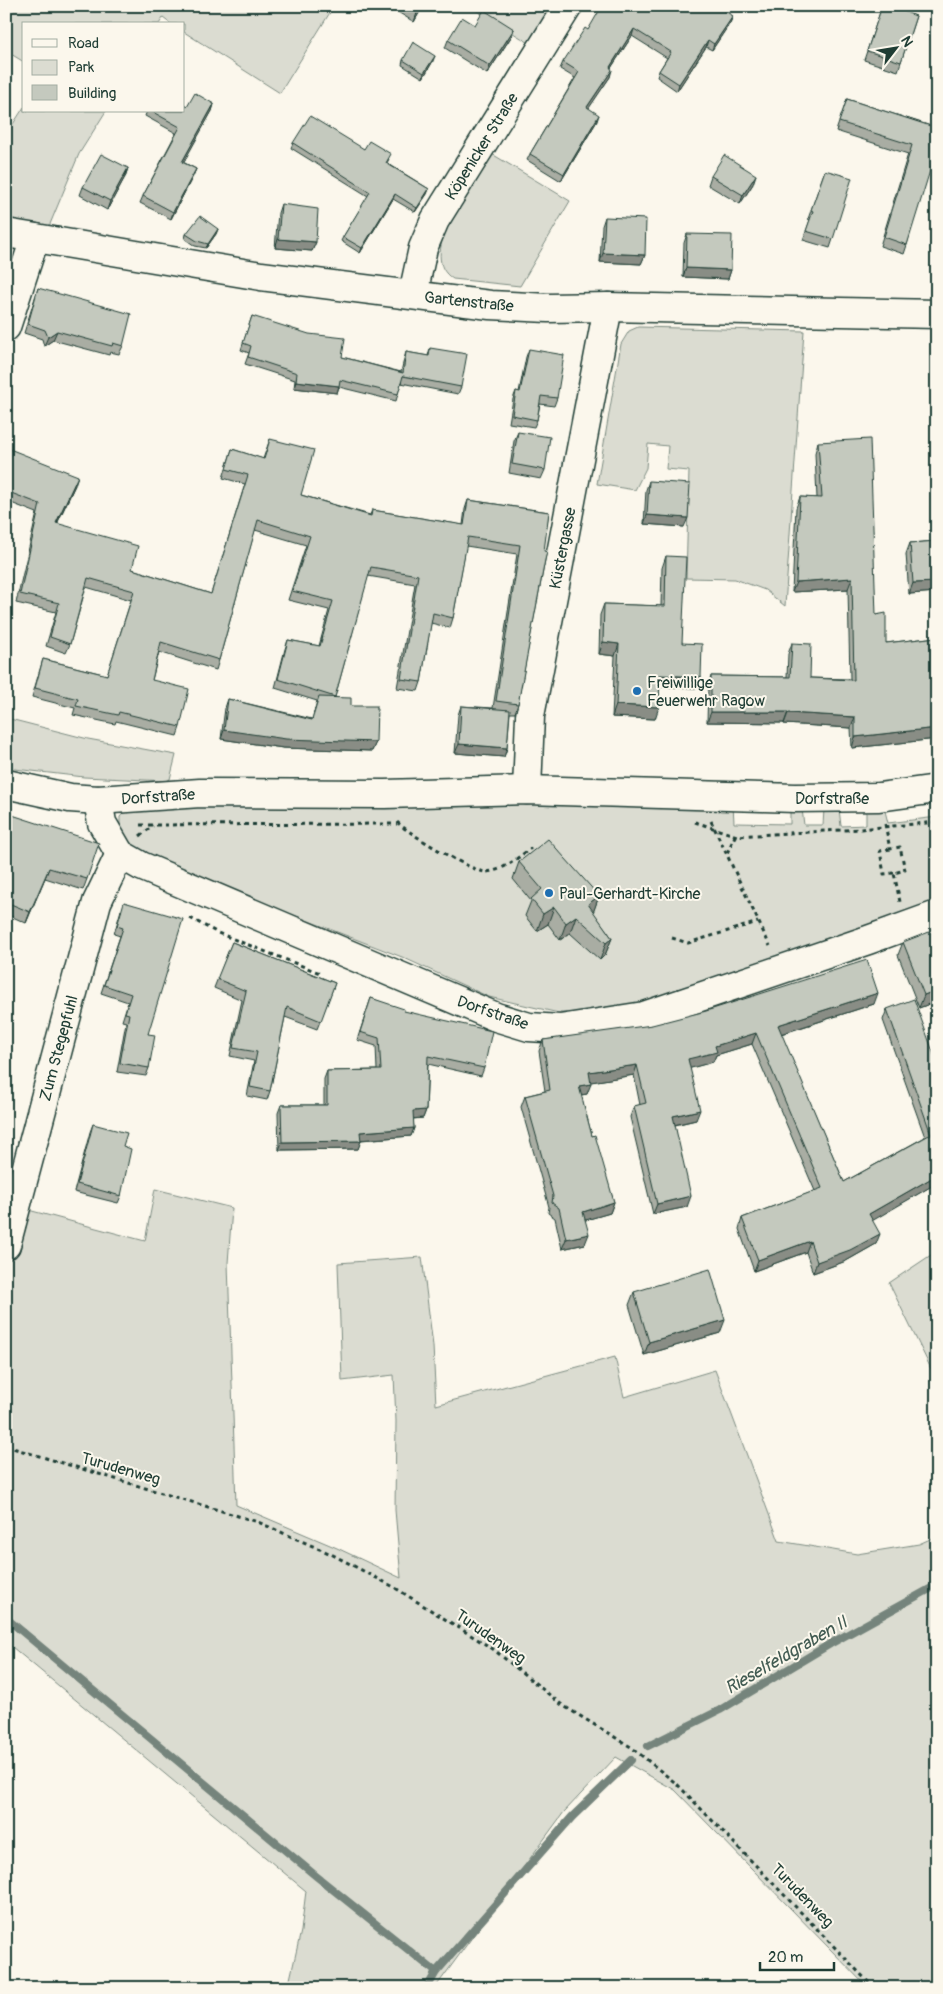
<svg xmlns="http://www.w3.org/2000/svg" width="943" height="1994" font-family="Pangolin,sans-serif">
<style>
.green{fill:#dbdcd1;stroke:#7d8c82}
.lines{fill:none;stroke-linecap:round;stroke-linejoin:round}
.stream{stroke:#74847b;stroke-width:8}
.minor-casing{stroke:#1f3d34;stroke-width:31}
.path{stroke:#1f3d34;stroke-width:3;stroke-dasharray:4 4;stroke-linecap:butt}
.minor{stroke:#fbf7ec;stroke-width:28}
.wall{fill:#a9ada3;stroke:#1f3d34}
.shaded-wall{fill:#898d85;stroke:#1f3d34}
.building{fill:#c4c9be;stroke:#1f3d34}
.poi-dot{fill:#1f6fb2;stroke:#fbf7ec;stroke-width:2}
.labels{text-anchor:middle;stroke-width:4;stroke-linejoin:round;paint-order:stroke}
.street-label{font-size:16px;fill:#1f3d34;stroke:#fbf7ec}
.poi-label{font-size:16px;fill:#1f3d34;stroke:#fbf7ec;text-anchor:start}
.water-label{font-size:18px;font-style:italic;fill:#425b52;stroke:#fbf7ec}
</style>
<rect width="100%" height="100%" fill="#fbf7ec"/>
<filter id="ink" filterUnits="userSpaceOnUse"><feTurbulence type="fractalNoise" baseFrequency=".02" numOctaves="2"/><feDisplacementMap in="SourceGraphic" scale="10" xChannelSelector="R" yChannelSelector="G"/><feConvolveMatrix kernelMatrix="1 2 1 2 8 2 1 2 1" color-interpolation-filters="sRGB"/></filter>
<g filter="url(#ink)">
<g class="green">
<path d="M6,6H334L280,93L184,32V24H171L163,18L159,24H24V62L6,51Z"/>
<path d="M469,6H555L531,44Z"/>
<path d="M24,107V111H106L79,154L48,229L6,222V135Z"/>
<path d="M492,154L570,201L520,286L453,279C434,267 440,246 446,227Z"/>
<path d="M638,327L804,331L785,606L765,590L735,579L686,578L689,471L666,469L668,446L648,444L646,468L635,490L597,484L621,344L629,331Z"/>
<path d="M6,718L88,739L176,755L170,779L167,781L84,777L6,768Z"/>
<path d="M198,802L733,804L734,823L790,824V808L802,809L804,825H823L824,809H839L841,826L866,825V807H884L888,823L937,817V905L641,1002L604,1012L559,1013L489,997L402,957L135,854L120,839V817L125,811Z"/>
<path d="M155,1189L232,1208L228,1263L236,1505L337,1548L401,1578L395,1510L396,1421L394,1375L342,1381L338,1263L422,1257L433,1346L436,1405L615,1357L624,1397L715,1370L779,1541L857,1554L919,1544L937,1536V1988H868L675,1790L616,1757L564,1812L435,1988H288L301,1931L306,1891L6,1642V1243L17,1207L145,1241Z"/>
<path d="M937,1251V1381L889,1283Z"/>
</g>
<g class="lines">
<g class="stream">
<path d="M6,1618L316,1876L436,1972"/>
<path d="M648,1746L720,1710L830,1644L937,1585"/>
<path d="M427,1988L436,1972L572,1817L631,1760"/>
</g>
<defs>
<g id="minor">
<path d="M6,233L261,276L490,305L548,308L608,307L937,314"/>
<path d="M413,294L423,248L435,220L568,6"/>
<path d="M6,327L35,238"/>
<path d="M6,784L70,798L98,800L200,793L385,794L527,790L795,798L879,797L937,789"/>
<path d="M527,790L530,716L608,307"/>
<path d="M98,800L102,823L120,854L141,866L496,1017L529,1027L560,1029L644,1016L868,940L937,915"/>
<path d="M6,1245L97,902L120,854"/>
</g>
</defs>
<use href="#minor" class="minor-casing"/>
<g class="path">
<path d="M711,821L770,946"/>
<path d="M397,822C406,832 475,874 487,872C505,870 517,858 531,848"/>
<path d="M695,822L737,836L860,829L937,822"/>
<path d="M885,824L890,849L900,847L905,870L894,873L900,902"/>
<path d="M140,825L397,824"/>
<path d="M140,836L153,826"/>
<path d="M890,849L880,851L884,874L894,873"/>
<path d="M727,853L735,836"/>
<path d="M190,918L218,933L320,973"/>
<path d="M672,938L688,943L758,922"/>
<path d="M6,1446L258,1522L331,1554L392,1586L493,1649L562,1705L631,1747L678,1785L874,1988"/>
</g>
<use href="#minor" class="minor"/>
</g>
<g class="wall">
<path d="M388,6H423L414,22Z"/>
<path d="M662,6H723L721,9L733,16L730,23L712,50L706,47L677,91L657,77L659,71L667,58L632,36L611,68L610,77L588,108L597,121L561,181L527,160L530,154L575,78L560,69L563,62L588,30L661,8Z"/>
<path d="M882,6L916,16L898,71L864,60Z"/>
<path d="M475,25L514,29L511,37L487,74L445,48L448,40Z"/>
<path d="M403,60L433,61L423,78L402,65Z"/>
<path d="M847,99L937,128L907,245L904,254L880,246L908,154L836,131Z"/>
<path d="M214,104L212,111L183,162L196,169L193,176L171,219L140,203L143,196L176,133L145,116L147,111H184L187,107Z"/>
<path d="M293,143L364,149L389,159L387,163L429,189L427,194L415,212L393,199L360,253L341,241L343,237L368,196L291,148Z"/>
<path d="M128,168L125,177L107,210L80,195L83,187Z"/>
<path d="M825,170L833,239L830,248L803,240L810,220L808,219Z"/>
<path d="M711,176L753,184L740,204L708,185Z"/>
<path d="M281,204L316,242L312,251L275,248L278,213Z"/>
<path d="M605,217L645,255L641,264L600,262L602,226Z"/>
<path d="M218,229L216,234L206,248L195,246L185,239L186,234Z"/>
<path d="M687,234L731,270L728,279L683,277L684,243Z"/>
<path d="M38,288L123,346L119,354L110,352L109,355L53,340L44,346L42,339L24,333Z"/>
<path d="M252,316L342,357L401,372L404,359L406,352L428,356L430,348L461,387L458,394L401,383L396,401L339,387L337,393L294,388L295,380L245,364L249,353L241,350Z"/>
<path d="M529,349L557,398L554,406L540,404L537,420L534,427L509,423L513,399L516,391L519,392L526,357Z"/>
<path d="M518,432L545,470L541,479L509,473L514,441Z"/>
<path d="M270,439L301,495L370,515L372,510L463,525L465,509L468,500L549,512L518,704L515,713H510L507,748L504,757L455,753L458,715L461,706L493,708L517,554L466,546L453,618L450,628L431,623L421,682L418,691L397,688L415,584L368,576L335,697L351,706L376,742L372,751L283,748L221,739L225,708L228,699L312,719L317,701L275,688L285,649L288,640L319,646L329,610L288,600L306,545L255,530L219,660L216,670L159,652L152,680L180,727L177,736L116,721L115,724L73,715L75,708L32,697L43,659L107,675L131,600L86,587L70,644L66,653L46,646L56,612L16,603L37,513L6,501V451L75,485L57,524L132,569L211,594L245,484L223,478L232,449L263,459Z"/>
<path d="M818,442L876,615L886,643L937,637V739L852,748L851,728L784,724V723L707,722L708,687L711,676L787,677L788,654L792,643L810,678L850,679L848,589L792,592L796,508L800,497L817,498L815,453Z"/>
<path d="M649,481L684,527L644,524L646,490Z"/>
<path d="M937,541V592L909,594L906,554L910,543Z"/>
<path d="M666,556L682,643L701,677L696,688L660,687L655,719L612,717L615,656L599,654L600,615L604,604L661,606L662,568Z"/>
<path d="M6,813L87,879L83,890L45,878L26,923L6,914Z"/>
<path d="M519,862L599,896L593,912L612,938L605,955L600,960L570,933L560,940L548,924L537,931L525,916L531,901L513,879Z"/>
<path d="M121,910L148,1034L149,1068L146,1076L117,1072L126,1022L122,1021L128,1002L101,993L120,936L114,934Z"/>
<path d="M232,942L335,983L317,1029L285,1017L270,1091L267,1100L247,1096L254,1061L230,1056L242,1000L214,988Z"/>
<path d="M903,942L937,1001L919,1008L898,955Z"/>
<path d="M371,998L404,1011L484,1068L481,1076L428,1064L426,1110L423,1118L413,1119L414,1128L411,1136L361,1140L358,1149L279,1150L278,1113L281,1105H324V1079L327,1071L377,1070L376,1046L357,1040Z"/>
<path d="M874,1004L781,1034L844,1182L925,1137L883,1020L887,1009L937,1063V1183L872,1220L876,1244L846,1261L813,1273L806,1252L754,1271L739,1229L742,1218L815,1191L752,1044L716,1055L713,1062L690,1068L696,1120L675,1125L687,1207L653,1214L630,1117L634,1106L640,1105L634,1075L590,1082L587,1094L581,1095L592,1136L614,1202L610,1213L585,1220V1244L562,1249L555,1218L548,1213L549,1207L521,1107L525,1096L545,1091L539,1051L543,1040Z"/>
<path d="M93,1124L123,1146L121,1196L118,1203L74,1192L90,1132Z"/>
<path d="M634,1292L720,1333L644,1355L629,1305Z"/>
</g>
<g class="shaded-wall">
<path d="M421,6H423L414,22L417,13Z"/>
<path d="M733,16L730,23L712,50L714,44Z"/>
<path d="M514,29L511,37L487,74L490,66Z"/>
<path d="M634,29L632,36L607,74L610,67Z"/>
<path d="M708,40L706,47L677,91L679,84Z"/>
<path d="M435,56L433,61L423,78L424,73Z"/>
<path d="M612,70L610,77L585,114L587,107Z"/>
<path d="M214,104L212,111L180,169L182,162Z"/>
<path d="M599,115L597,121L561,181L564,174Z"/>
<path d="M128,168L125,177L107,210L110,201Z"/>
<path d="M196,169L193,176L171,219L173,212Z"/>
<path d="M756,175L753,184L740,204L743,195Z"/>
<path d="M429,189L427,194L415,212L417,208Z"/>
<path d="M395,194L393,199L360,253L362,248Z"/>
<path d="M218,229L216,234L206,248L208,244Z"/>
<path d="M278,239L316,242L312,251L275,248Z"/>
<path d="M603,253L645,255L641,264L600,262Z"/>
<path d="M686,268L731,270L728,279L683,277Z"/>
<path d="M57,331L53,340L44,346L48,337Z"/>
<path d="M296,381L339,386L337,393L294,388Z"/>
<path d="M78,476L75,485L53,532L56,523Z"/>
<path d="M647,515L688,518L684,527L644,524Z"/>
<path d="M852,578L848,589L792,592L796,582Z"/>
<path d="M937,582V592L909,594L913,583Z"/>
<path d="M603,642L619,644L615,656L599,654Z"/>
<path d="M660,675L701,677L696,688L656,686Z"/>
<path d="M616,705L659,707L655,719L612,717Z"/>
<path d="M711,712H788L784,723L707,722Z"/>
<path d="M788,713L855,717L851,728L784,724Z"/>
<path d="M937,728V739L852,748L855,737Z"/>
<path d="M224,730L376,742L372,751L283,748L221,739Z"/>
<path d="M459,744L507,748L504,757L455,753Z"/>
<path d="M49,868L45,878L26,923L30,912Z"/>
<path d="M599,896L593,913L588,904Z"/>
<path d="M554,907L548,924L537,931L543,914Z"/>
<path d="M576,916L570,933L560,940L566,923Z"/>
<path d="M612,938L605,955L600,960L606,943Z"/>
<path d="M937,990V1001L919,1008L924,995Z"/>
<path d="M878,993L874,1004L774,1036L778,1025Z"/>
<path d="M756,1033L752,1044L716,1055L713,1062L684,1070L688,1059L715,1046Z"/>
<path d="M637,1065L634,1075L585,1083L589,1072Z"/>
<path d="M591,1084L587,1094L575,1096L579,1086Z"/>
<path d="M426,1110L423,1118L410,1119L413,1111Z"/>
<path d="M700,1110L696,1120L669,1126L673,1116Z"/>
<path d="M414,1128L411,1136L358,1140L360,1132Z"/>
<path d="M361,1141L358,1149L279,1150L282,1142Z"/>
<path d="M937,1175V1183L865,1225L869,1214Z"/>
<path d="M691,1196L687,1207L653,1214L657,1204Z"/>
<path d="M614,1202L610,1213L579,1222L583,1212Z"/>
<path d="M589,1234L585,1244L562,1249L566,1239Z"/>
<path d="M880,1234L876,1244L846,1261L813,1273L817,1262Z"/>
<path d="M810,1241L806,1252L754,1271L758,1260Z"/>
<path d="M725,1320L720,1333L644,1355L649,1342Z"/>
</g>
<g class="building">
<path d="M406,6H421L417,13Z"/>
<path d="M602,6H659L661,8L662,6H721L720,8L733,16L714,44L708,40L679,84L659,71L671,52L634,29L610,67L612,70L587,107L599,115L564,174L530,154L579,72L563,62L585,28L588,30Z"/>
<path d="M882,6H889L916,16L901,62L867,51Z"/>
<path d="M484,10L514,29L490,66L448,40L462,17L475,25Z"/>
<path d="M413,42L435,56L424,73L403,60Z"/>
<path d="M195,93L214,104L182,162L196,169L173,212L143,196L180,127L151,111H184V105L187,107Z"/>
<path d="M847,99L937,128V148L907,245L884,237L912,145L839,122Z"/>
<path d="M310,116L364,149L369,141L391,154L386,163L429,189L417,208L395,194L362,248L343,237L370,192L293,143Z"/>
<path d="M101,154L128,168L110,201L83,187Z"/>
<path d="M724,155L756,175L743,195L711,176Z"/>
<path d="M825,170L852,178L833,239L806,231L813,211L811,210Z"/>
<path d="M281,204L318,209L316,242L278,239Z"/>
<path d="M200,216L218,229L208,244L197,241L186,234Z"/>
<path d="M605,217L646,219L645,255L603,253Z"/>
<path d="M687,234L732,235L731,270L686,268Z"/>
<path d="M38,288L131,314L123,346L113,343L112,346L57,331L48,337L45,330L28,324Z"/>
<path d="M252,316L309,334L345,338L342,357L403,373L406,352L429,356L430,348L467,354L461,387L403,376L398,394L340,380L339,386L296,381L297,373L248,357L251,346L243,343Z"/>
<path d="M529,349L564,355L557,398L541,396L537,420L512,415L516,391L520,392Z"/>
<path d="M518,432L550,437L545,470L512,464Z"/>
<path d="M270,439L314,450L301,495L371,516L372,510L464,525L468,500L549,512L544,551L547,552L545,560L518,704L496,701L520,545L468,537L453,618L433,613L421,682L401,679L418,575L371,567L335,697L278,679L288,640L320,646L333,601L292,591L310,536L258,520L219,660L161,642L152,680L189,689L180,727L119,712L118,715L76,706L78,699L35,688L43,659L107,675L134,591L88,578L70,644L50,637L59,603L20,594L40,504L6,491V451L7,448L78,476L56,523L138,546L132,569L211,594L248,475L226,469L232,449L264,459Z"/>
<path d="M870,439L876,615L886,613V643L937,637V728L855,737V717L788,713V712H711V676L790,677L792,643L811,644L810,678L854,680L852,578L796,582L800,497L822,498L818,442Z"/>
<path d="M649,481L690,484L688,518L647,515Z"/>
<path d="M937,541V582L913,583L910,543Z"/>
<path d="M666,556L686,557L682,643L702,644L701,677L660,675L659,707L616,705L619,644L603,642L604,604L665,606Z"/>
<path d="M319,697L351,698V706H377L376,742L286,739L224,730L228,699L312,720Z"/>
<path d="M461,706L510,710L507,748L459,744Z"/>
<path d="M6,813L99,843L87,879L49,868L30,912L6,902Z"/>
<path d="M548,839L599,896L588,904L612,938L606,943L576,916L566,923L554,907L543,914L531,899L542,889L519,862Z"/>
<path d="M124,902L183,919L148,1034L155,1035L149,1068L120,1063L129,1014L125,1013L131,994L104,985L123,928L117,926Z"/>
<path d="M937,929V990L924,995L903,942Z"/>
<path d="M232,942L335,983L321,1021L287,1007L270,1091L250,1087L257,1052L233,1048L246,991L217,979Z"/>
<path d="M867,960L878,993L778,1025L844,1182L931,1134L887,1009L914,999L937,1063V1175L869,1214L880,1234L850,1250L817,1262L810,1241L758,1260L742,1218L822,1188L756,1033L715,1046L717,1052L688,1059L700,1110L673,1116L691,1196L657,1204L634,1106L646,1103L637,1065L589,1072L591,1084L579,1086L592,1136L595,1135L614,1202L583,1212L589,1234L566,1239L559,1208L552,1203L553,1196L525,1096L550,1090L543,1040L652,1025L706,1011Z"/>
<path d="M371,998L404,1009V1011L492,1031L484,1068L428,1056L426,1110L413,1111L414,1128L360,1132L361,1141L282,1142L281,1105H327V1071L381,1070L379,1038L360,1032Z"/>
<path d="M93,1124L127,1133L123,1146L131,1149L121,1196L77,1184Z"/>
<path d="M710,1269L725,1320L649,1342L634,1292Z"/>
</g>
</g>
<g class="poi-dot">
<circle cx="637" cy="691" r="5"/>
<circle cx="549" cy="893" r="5"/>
</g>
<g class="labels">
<g class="street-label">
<text transform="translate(481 146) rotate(-58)" y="6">Köpenicker Straße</text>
<text transform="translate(469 301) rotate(6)" y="6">Gartenstraße</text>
<text transform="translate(562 548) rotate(-79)" y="6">Küstergasse</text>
<text transform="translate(158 796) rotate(-4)" y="6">Dorfstraße</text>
<text x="832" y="804">Dorfstraße</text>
<text transform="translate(493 1012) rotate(19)" y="6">Dorfstraße</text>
<text transform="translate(58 1048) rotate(-75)" y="6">Zum Stegepfuhl</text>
<text transform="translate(121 1468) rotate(16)" y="6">Turudenweg</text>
<text transform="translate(491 1636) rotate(35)" y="6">Turudenweg</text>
<text transform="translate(803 1895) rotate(46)" y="6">Turudenweg</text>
</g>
<g class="poi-label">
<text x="647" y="688">Freiwillige<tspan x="647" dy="18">Feuerwehr Ragow</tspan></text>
<text x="559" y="899">Paul-Gerhardt-Kirche</text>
</g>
<g class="water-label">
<text transform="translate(786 1655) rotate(-30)" y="6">Rieselfeldgraben II</text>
</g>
</g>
<rect width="943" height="1994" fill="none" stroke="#fbf7ec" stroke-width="25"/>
<rect x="12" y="12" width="918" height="1969" fill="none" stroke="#1f3d34" stroke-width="2" filter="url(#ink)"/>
<rect x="22" y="22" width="162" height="90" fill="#fbf7ec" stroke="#a3ada2"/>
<rect x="32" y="39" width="25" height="8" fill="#fbf7ec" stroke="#a3ada2"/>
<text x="68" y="48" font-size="15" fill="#1f3d34">Road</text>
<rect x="32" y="60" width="25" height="15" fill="#dbdcd1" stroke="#a3ada2"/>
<text x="68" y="72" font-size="15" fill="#1f3d34">Park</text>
<rect x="32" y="85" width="25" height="15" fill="#c4c9be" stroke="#a3ada2"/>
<text x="68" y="98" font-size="15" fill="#1f3d34">Building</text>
<g transform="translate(896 48) rotate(59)" stroke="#fbf7ec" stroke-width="4" paint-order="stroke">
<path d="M0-4L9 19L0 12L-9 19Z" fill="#1f3d34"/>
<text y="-8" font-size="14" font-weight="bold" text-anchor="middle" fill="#1f3d34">N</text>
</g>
<path d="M760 1962v8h74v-8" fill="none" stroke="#1f3d34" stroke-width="2.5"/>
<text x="768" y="1962" font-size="15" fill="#1f3d34" stroke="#fbf7ec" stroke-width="4" paint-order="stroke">20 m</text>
</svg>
